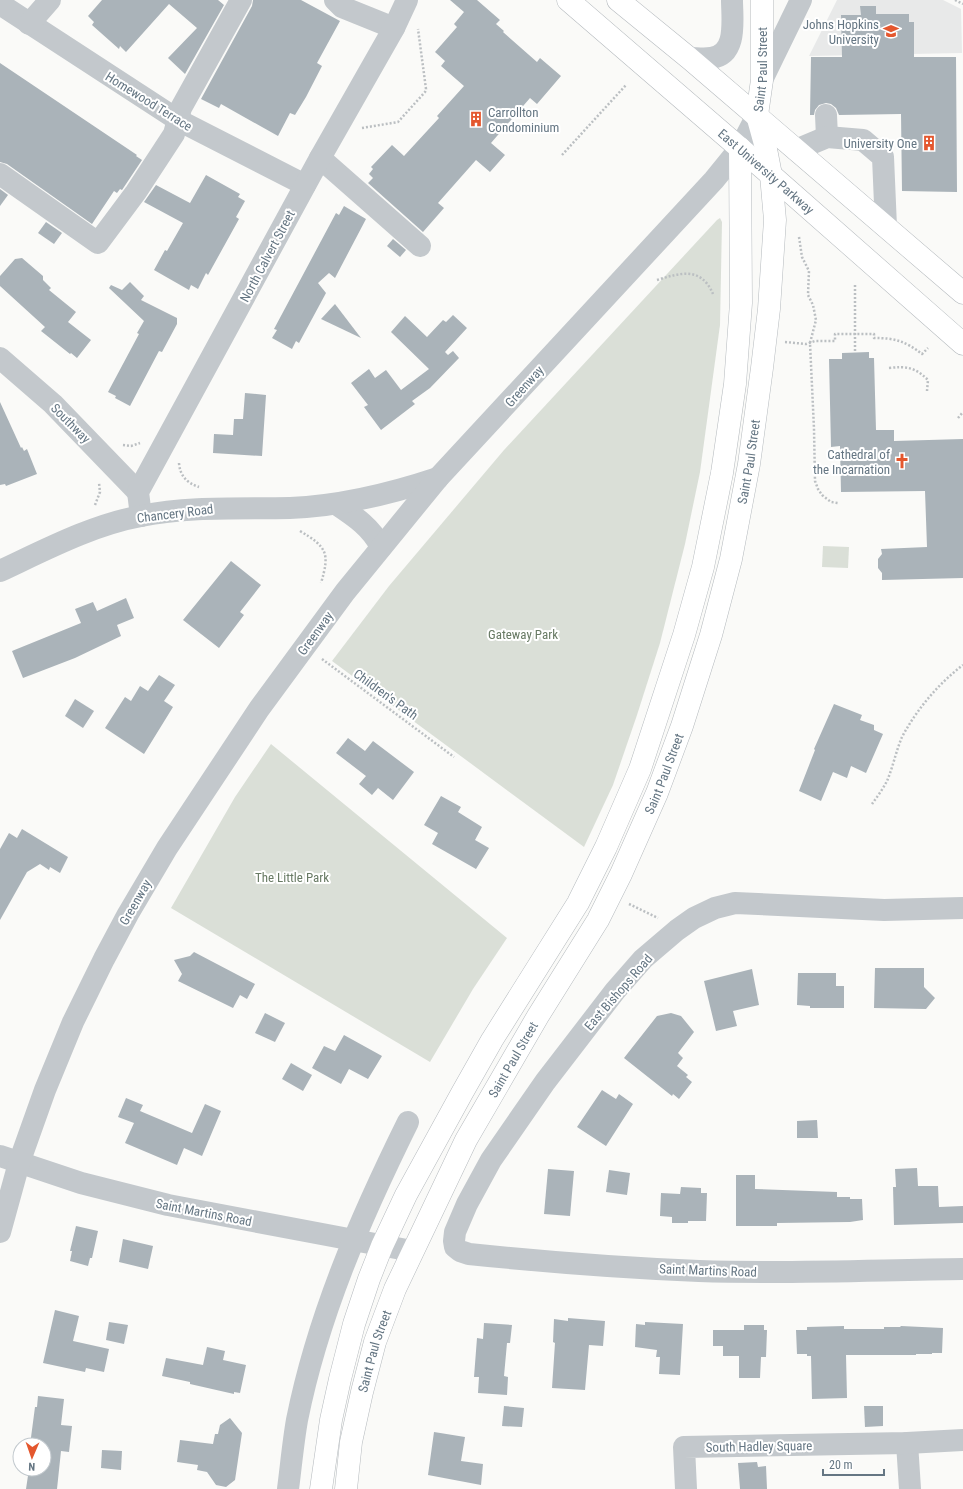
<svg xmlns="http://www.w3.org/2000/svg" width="963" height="1489" font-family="'Roboto Condensed',sans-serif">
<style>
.built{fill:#e8e9e9}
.green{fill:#dadfd7}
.building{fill:#aab3b9}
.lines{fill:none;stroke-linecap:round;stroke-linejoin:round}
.major-casing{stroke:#b5babe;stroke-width:23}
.path{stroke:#bbbfc2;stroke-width:2.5;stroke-dasharray:2 2;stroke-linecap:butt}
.minor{stroke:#c3c8cc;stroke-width:22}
.major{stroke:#fff;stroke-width:22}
.labels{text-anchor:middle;stroke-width:4;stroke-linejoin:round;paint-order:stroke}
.poi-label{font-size:13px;fill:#657683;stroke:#fff;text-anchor:end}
.street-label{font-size:13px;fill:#657683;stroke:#fff}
.park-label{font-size:13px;fill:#687a64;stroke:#fff}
</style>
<rect width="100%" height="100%" fill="#fafaf8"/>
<path class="built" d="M837,0H943L961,9L962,53L809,56Z"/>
<g class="green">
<path d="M720,218L722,222L720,325L700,472L685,544L660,643L637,715L613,785L584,847L332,661L389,586L504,450L717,220Z"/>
<path d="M823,546L849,547L848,568L822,567Z"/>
<path d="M271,744L507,938L473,989L430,1062L171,908L235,797Z"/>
</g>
<g class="building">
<path d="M102,0H218L224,5L185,74L168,58L197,28L169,4L126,52L120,46L119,49L92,25L94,22L88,16Z"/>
<path d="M253,0H301L340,21L317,63L322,66L306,97L295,115L290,113L278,136L221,104L219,108L201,99L252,6Z"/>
<path d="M450,0H477L500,20L496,24L504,31L503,32L537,62L540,58L561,76L537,104L530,98L491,143L505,155L490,172L476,160L438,203L444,208L423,232L368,183L373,178L369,174L373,169L371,167L392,145L404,156L439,118L437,116L464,86L441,66L445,61L435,52L457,27L454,24L464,12Z"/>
<path d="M860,6H876V14H909V22H914V57H956L957,192L902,191L901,114L839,115L836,108L831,104L826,103L819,105L815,110L814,115H810L811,57H842L841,15H861Z"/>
<path d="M0,63L137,155L136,156L142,160L122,190L120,189L117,193L114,191L92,224L7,164L0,162Z"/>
<path d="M206,175L240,194L238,197L245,201L236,217L239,219L208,275L206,273L198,289L191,285L189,290L154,270L165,250L167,251L183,223L144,202L156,185L190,203Z"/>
<path d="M0,189L8,195L0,206Z"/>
<path d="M344,206L366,219L335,278L329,273L318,283L326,293L299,343L296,341L292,349L272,338L277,330L274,329L336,213L339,215Z"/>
<path d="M46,222L62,233L54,244L38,233Z"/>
<path d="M393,239L406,250L400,257L387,246Z"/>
<path d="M22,258L43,276V280L51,288L49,290L76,312L68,322L91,340L77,358L71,353L70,354L41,331L45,327L0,286V276L15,259Z"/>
<path d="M130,282L144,296L141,300L177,318V324L162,352L159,351L130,406L115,398L116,396L108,392L139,334L137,333L144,321L109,288L111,285L122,290Z"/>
<path d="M335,304L361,338L321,319Z"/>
<path d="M453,315L467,328L445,352L448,355L453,351L459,358L430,388L412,401L415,404L381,430L364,407L368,405L351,383L369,369L375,378L386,370L401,390L429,369L391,332L405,316L427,337L443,320L446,322Z"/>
<path d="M869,352V358H874L876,430H894V441L963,439V578L882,580V573L878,568V559L882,554L881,549L927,547L925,491L841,492L840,446L831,447L829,359H842V353Z"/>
<path d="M245,393L266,395L262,456L213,453L214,434L233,435L234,419H243Z"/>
<path d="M0,402L21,448L22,447L24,451L27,449L37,474L6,486L5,484L0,485Z"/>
<path d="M231,561L261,585L240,612L244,615L219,648L183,620Z"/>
<path d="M126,598L134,618L117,625L121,636L75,658L23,678L12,651L81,623L75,609L93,602L97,611Z"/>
<path d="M159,675L175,685L164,701L173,707L144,754L105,728L125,697L131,701L140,686L148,691Z"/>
<path d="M75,699L94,711L83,728L65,716Z"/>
<path d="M834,704L862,715L860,720L874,725V730L883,734L866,773L851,766L847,778L833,772L821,801L799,791L815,750L814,749Z"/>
<path d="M348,738L365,751L373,741L414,772L393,800L378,788L372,795L359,784L366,776L336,753Z"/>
<path d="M441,796L461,807L458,812L482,827L475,840L489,848L476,869L432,844L438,833L424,825Z"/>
<path d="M22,829L68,857L60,873L50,867L49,870L40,864L27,872L0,920V849L9,833L17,838Z"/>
<path d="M194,952L255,984L247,999L240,995L233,1008L178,981L182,974L174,960L190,956Z"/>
<path d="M875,968H924V987L935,998L926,1009L874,1008Z"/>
<path d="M752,969L759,1005L733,1011L737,1026L716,1031L704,981Z"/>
<path d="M798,973H836V986H844V1008H810V1006L797,1005Z"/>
<path d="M265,1013L285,1023L275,1042L255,1033Z"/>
<path d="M671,1013L681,1016L694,1032L678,1053L683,1058L677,1066L688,1075L686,1077L692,1082L679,1099L673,1094L672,1096L624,1058L657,1016Z"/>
<path d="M344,1035L382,1056L368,1079L349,1069L341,1084L312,1068L324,1046L335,1051Z"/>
<path d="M291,1063L312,1075L303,1091L282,1079Z"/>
<path d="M602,1090L616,1099L619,1094L633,1104L606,1146L577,1127Z"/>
<path d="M126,1098L143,1105L140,1111L192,1133L205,1104L221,1111L202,1156L184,1148L177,1165L125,1143L134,1123L118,1117Z"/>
<path d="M817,1120L818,1138H797V1121Z"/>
<path d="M917,1168L918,1186H938L939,1207L963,1206V1223L894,1225L893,1187H896L895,1169Z"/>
<path d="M548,1169L574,1171L570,1216L544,1214Z"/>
<path d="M609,1170L630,1173L627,1195L606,1192Z"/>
<path d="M736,1175H755V1189L837,1192V1197H850V1199H862L863,1220L850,1222L777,1223V1226H736Z"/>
<path d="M681,1187L701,1188V1193H707L706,1221H688V1223H672V1217L660,1216L661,1193L680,1194Z"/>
<path d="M76,1226L98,1231L92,1258H90L88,1266L70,1261L72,1251H70Z"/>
<path d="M123,1239L153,1246L148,1269L119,1262Z"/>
<path d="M55,1310L79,1316L73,1341L109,1349L104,1372L86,1368L85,1372L43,1363Z"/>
<path d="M568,1318L605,1321L603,1346L589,1345L585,1390L552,1388L555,1343L553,1342L554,1319L568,1321Z"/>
<path d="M109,1322L128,1325L124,1344L106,1340Z"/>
<path d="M645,1322L683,1324L680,1375L659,1374L660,1357H656L657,1350L635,1347L636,1324L645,1325Z"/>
<path d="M484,1323L512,1325L510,1343H507L504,1376L508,1377L507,1395L478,1393L479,1377H474L477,1338L483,1339Z"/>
<path d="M744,1325H764V1330H767L766,1357H761L760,1378H739V1356H723V1346H713V1330H744Z"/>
<path d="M844,1326V1329H884V1327H900L901,1326L943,1328L942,1353H932V1354H916V1355H846L847,1398L812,1399L811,1356H807V1354H797L796,1330H807V1327Z"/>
<path d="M207,1347L225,1351L223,1360L246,1365L240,1393L234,1392V1394L190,1384V1382L162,1376L166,1358L203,1365Z"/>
<path d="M38,1396L64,1399L61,1425L72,1426L69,1452L61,1451L57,1489H26L29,1469H44V1445H30L35,1407H37Z"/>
<path d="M504,1406L524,1408L522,1427L502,1426Z"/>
<path d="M864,1406H883V1426L865,1427Z"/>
<path d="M230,1418L242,1433L235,1480L226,1487L216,1485L207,1472L197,1470L198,1465L177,1462L180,1440L213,1444L215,1434H218L220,1425Z"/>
<path d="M434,1432L465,1437L461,1461L483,1464L481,1485L428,1475Z"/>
<path d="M102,1450L122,1451L121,1470L101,1468Z"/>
<path d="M757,1462L758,1467L766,1466L767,1489H740L738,1463Z"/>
</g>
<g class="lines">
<defs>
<g id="major">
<path id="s1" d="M568,0L771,175L963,344"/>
<path d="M618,0L689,58L963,293"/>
<path d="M321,1489L331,1420L340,1379L354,1324L369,1279L382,1246L406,1195L462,1093L492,1040L578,903L606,847L640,769L684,635L703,567L722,473L735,384L741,303L740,148"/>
<path id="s2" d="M346,1489L351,1442L362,1392L375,1342L395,1289L466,1140L538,1016L598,920L621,874L657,793L682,726L711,635L731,559L749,464L762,368L769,309L775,220L771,175L765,144L757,115L762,80V0"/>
</g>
</defs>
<use href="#major" class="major-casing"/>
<g class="path">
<path d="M955,0L963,4"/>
<path d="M362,128L398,122L425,92L426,89L418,29"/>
<path d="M562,155L626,85"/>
<path d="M799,237L802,257L809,271L808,295L813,305L816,320L810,343L814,429L815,481L818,489L822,495L831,502L838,503"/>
<path d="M657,280C680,273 701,266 713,294"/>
<path d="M855,285V353"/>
<path d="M785,342L806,344L815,341H835V334H874V338C895,338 905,341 922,354L928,348"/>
<path d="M889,368C906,366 915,367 928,380L927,391"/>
<path d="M958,418L963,412"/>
<path d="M123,445L131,446L140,443"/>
<path d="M179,463C180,476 187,483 199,487"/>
<path d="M95,505L100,492L99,483"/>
<path d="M300,531C327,547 330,553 321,583"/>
<path d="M322,659L454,757"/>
<path d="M872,804C877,797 883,789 887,781C893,767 896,751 902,737C917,709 938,684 963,665"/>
<path d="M629,904L658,918"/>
</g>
<g class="minor">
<path d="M335,0L342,7L394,28"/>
<path d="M0,4L178,120L305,185"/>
<path d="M29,24L50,0"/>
<path d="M689,58C696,58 704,59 711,58C738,55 732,19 732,0"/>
<path d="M762,80L801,0"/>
<path d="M826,115L827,137"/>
<path d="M796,150L827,137L863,140L883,157L886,227"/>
<path d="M320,158L420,246"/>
<path d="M0,174L98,243L136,192L174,134L181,108L241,0"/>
<path d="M0,358L53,404L138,492"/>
<path d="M336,504C354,516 371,527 381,547"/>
<path d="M141,516L138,492L320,158L394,28L407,0"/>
<path d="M0,571C45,550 92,525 141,516C190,506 240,509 290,508C341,506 390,494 438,478"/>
<path d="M963,908L884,910L735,903L715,908L694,918L677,930L643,959L615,991L545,1082L491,1160L467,1204L455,1232L454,1241L455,1247L460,1251L469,1254C546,1262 622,1268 699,1271C787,1274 875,1270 963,1269"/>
<path d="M0,1156L81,1183L168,1205L412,1251"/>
<path d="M0,1232L19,1163L45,1090L73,1022L104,959L128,914L167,848L259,709L345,592L438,478L714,180L740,148L757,115"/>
<path d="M907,1443L910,1489"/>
<path d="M288,1489C291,1466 293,1443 297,1420C318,1315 361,1217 408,1122"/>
<path d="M686,1489L684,1447L907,1443L963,1440"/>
</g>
<use href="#major" class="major"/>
</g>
<defs>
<symbol id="university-bare" viewBox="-9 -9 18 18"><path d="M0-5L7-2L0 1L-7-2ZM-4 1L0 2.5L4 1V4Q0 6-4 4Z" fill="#e4572e" stroke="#fff" stroke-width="2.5" paint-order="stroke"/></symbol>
<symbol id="building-bare" viewBox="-9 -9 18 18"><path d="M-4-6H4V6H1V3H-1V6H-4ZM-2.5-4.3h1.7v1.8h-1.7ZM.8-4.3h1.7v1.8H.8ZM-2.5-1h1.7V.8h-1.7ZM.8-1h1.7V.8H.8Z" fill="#e4572e" stroke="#fff" stroke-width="2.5" paint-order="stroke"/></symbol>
<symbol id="church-bare" viewBox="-9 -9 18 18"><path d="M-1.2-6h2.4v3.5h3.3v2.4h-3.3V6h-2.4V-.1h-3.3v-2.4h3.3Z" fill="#e4572e" stroke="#fff" stroke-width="2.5" paint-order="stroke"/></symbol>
</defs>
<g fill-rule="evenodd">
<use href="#university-bare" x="880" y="20" width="22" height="22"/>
<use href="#building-bare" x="465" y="108" width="22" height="22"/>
<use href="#building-bare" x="918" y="132" width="22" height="22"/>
<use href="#church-bare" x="891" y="450" width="22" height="22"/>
</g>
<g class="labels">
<g class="poi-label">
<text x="879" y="29">Johns Hopkins<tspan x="879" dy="15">University</tspan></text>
<text x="488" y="117" text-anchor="start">Carrollton<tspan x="488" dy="15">Condominium</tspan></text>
<text x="917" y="148">University One</text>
<text x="890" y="459">Cathedral of<tspan x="890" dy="15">the Incarnation</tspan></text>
</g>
<g class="street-label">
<text dy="5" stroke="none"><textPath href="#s2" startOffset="1509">Saint Paul Street</textPath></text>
<text transform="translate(149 101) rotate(32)" y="5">Homewood Terrace</text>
<text dy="5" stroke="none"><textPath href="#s1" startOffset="262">East University Parkway</textPath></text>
<text transform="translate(267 256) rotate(-62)" y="5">North Calvert Street</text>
<text transform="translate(524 386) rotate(-48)" y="5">Greenway</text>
<text transform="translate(71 423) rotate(45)" y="5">Southway</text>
<text dy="5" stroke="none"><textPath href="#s2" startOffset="1113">Saint Paul Street</textPath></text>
<text transform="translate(175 513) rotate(-7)" y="5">Chancery Road</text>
<text transform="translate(315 633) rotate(-54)" y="5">Greenway</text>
<text transform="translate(386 694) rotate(36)" y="5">Children's Path</text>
<text dy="5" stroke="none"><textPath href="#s2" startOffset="789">Saint Paul Street</textPath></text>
<text transform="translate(135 902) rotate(-60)" y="5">Greenway</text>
<text transform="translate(618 992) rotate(-49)" y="5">East Bishops Road</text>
<text dy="5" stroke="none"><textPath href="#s2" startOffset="465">Saint Paul Street</textPath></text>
<text transform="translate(204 1212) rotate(11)" y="5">Saint Martins Road</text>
<text transform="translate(708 1270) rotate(2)" y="5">Saint Martins Road</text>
<text dy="5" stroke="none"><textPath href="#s2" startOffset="141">Saint Paul Street</textPath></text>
<text transform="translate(759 1446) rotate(-1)" y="5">South Hadley Square</text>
</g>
<g class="park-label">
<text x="523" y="639">Gateway Park</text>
<text x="292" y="882">The Little Park</text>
</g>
</g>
<g transform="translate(32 1457) rotate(182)"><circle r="19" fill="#ffffff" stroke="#c1c8cd"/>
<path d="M0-3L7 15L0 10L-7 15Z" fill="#e4572e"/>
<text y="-6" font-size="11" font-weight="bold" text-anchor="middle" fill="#657683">N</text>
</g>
<path d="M823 1469v6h61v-6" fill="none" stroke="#657683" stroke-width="2"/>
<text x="829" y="1469" font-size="12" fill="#657683" stroke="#ffffff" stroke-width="3" paint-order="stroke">20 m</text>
</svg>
